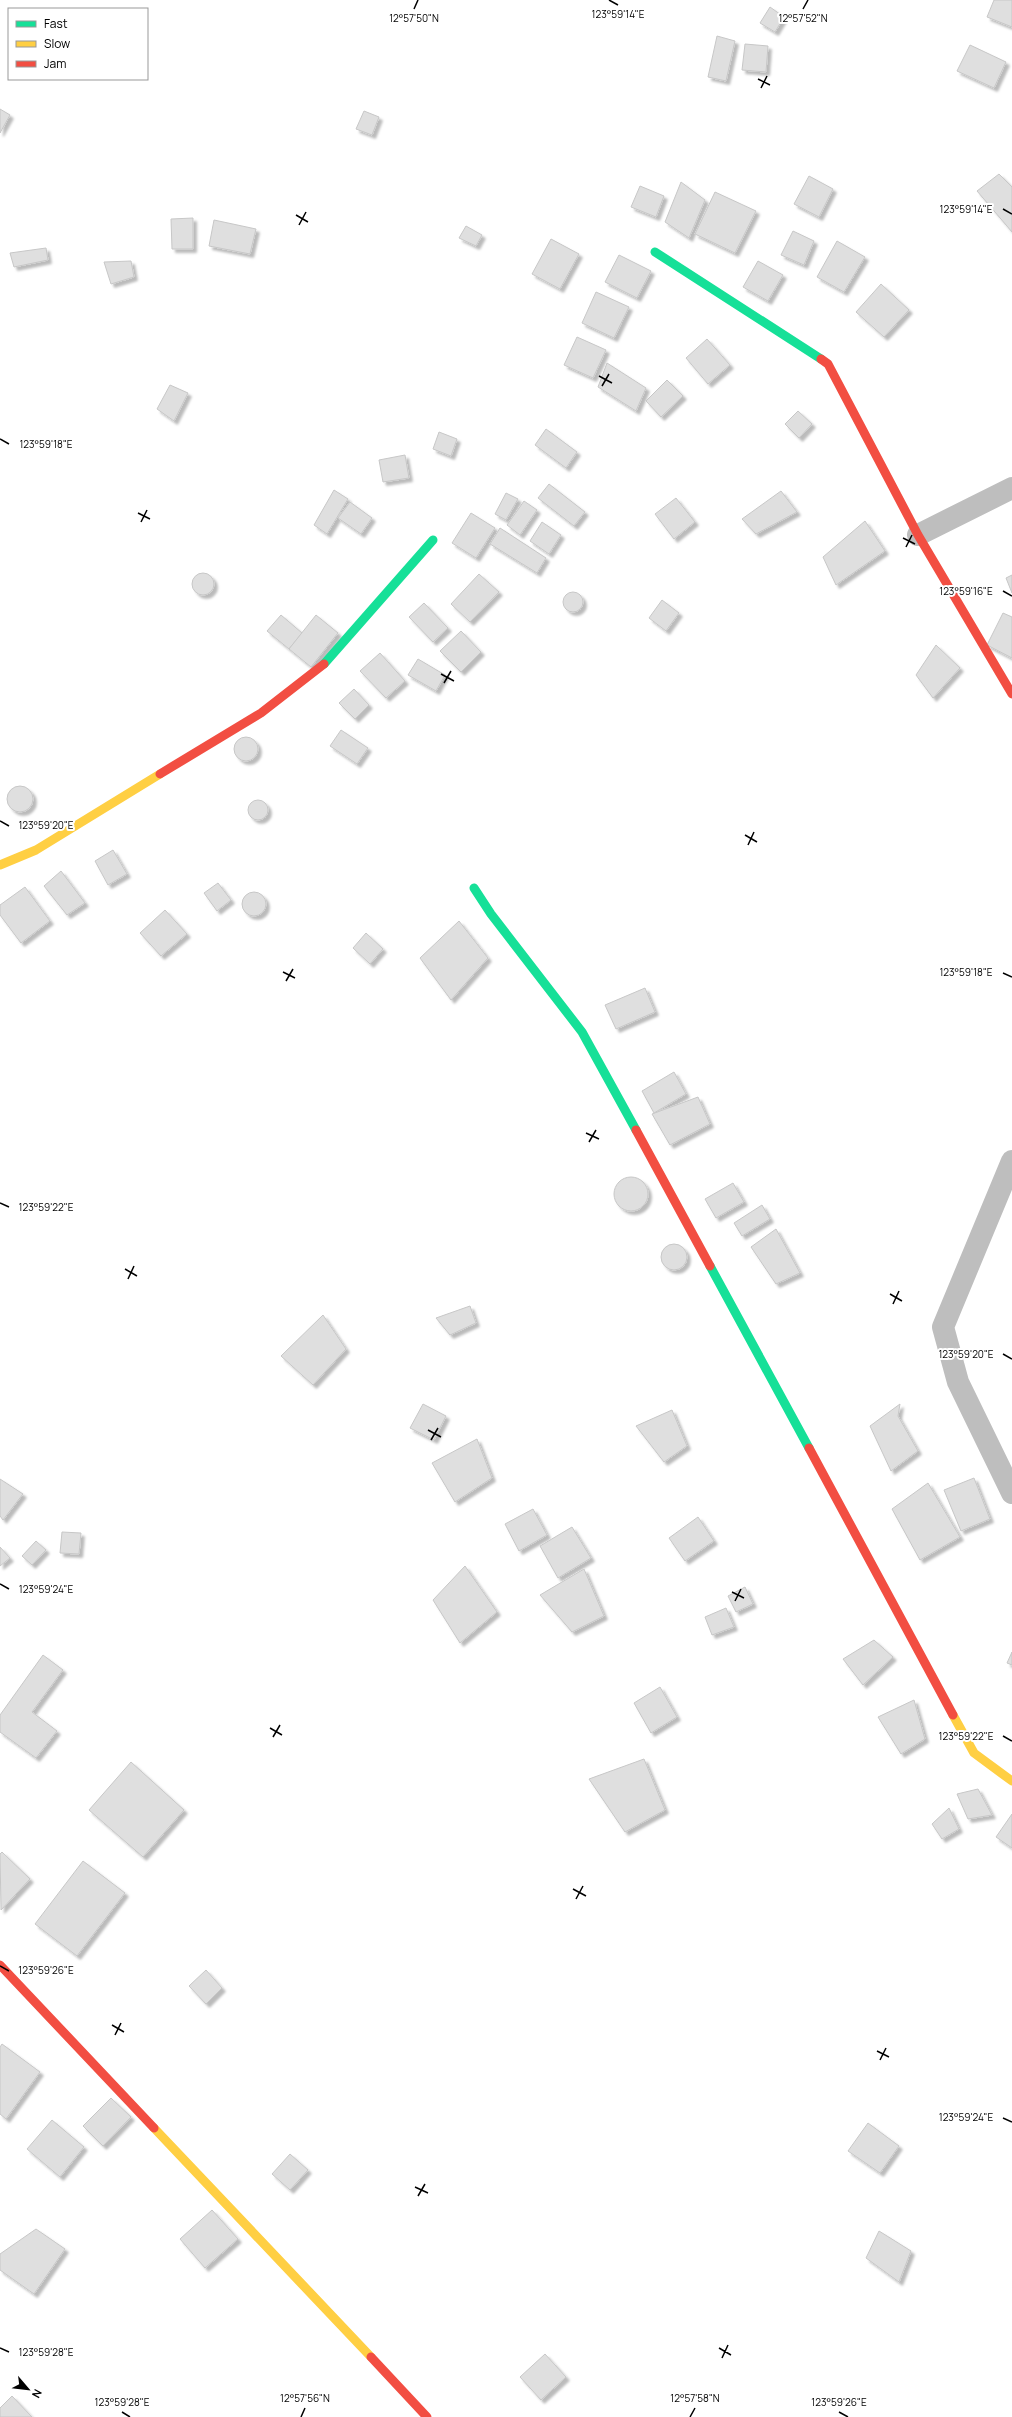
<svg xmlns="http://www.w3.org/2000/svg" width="1012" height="2417" font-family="Manrope,sans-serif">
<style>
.building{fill:#dfdfdf;stroke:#c7c7c7;filter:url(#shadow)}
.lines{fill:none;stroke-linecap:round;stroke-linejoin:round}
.street{stroke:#bebebe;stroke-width:22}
.fast{stroke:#16e098;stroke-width:9}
.slow{stroke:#ffcf43;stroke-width:9}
.jam{stroke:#f24e42;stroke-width:9}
.ticks{fill:none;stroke:#000;stroke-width:1.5}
.ticks-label{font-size:10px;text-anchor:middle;fill:#000;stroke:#fff;stroke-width:4;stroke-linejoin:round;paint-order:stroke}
</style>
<defs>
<filter id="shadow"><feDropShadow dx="3.5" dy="3.5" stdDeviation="1" flood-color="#0004"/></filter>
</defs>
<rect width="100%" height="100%" fill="#fff"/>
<g class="building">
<path d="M994,0H1012V27L987,17Z"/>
<path d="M770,7L784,17L775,32L760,23Z"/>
<path d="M717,36L735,41L726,81L708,77Z"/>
<path d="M745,44L768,46L766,72L742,70Z"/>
<path d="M970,45L1006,62L994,88L957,71Z"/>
<path d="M0,109L10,115L0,133Z"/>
<path d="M364,111L379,117L372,135L356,129Z"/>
<path d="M999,174L1012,187V232L977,191Z"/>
<path d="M809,176L833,189L819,217L794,204Z"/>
<path d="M681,182L705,200L689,238L665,222Z"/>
<path d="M640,186L664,196L656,217L631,207Z"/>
<path d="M715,192L756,211L735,253L695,234Z"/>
<path d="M193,218V249H172L171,219Z"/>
<path d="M214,220L256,229L250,254L209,246Z"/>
<path d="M466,226L482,235L476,246L459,238Z"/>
<path d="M793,231L814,241L804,265L781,255Z"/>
<path d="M551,239L579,254L560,289L532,274Z"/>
<path d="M837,241L865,257L844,292L817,277Z"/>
<path d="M46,248L48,260L14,267L10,253Z"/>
<path d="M619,255L651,271L637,298L605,282Z"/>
<path d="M131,261L134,277L111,284L104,262Z"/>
<path d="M758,261L783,275L768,301L743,287Z"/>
<path d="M881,284L909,310L884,337L856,312Z"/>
<path d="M596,292L629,307L614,338L582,323Z"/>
<path d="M577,337L606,350L593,378L564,365Z"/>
<path d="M707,339L730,365L708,384L686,358Z"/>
<path d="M607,363L646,388L636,411L598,387Z"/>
<path d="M667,380L683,396L661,417L646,401Z"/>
<path d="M170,385L188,393L174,421L157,409Z"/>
<path d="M798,411L812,424L799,438L785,424Z"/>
<path d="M546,429L577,452L566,468L535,445Z"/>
<path d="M439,432L457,439L451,456L433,449Z"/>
<path d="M405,455L409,478L383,482L379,460Z"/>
<path d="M549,484L585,512L574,526L538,498Z"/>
<path d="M334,490L348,499L327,534L314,525Z"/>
<path d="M781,491L797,512L756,534L742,519Z"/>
<path d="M506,493L518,499L506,520L495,514Z"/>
<path d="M676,498L695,522L674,539L655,514Z"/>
<path d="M524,501L537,510L520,535L507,525Z"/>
<path d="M350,502L372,518L361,534L338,518Z"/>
<path d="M471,513L495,528L476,558L452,543Z"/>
<path d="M865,521L885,551L836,585L823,557Z"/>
<path d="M542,522L561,535L549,554L530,541Z"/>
<path d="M500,528L546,558L537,573L490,544Z"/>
<circle cx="203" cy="584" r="11"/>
<path d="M479,574L499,592L470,622L451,604Z"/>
<path d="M1012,575V593L1006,578Z"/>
<circle cx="573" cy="602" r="10"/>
<path d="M662,600L679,613L666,631L649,618Z"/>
<path d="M424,603L448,628L433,642L409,617Z"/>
<path d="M1003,613L1012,617V658L987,645Z"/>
<path d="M281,615L302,633L289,649L267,631Z"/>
<path d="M316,615L338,633L311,667L289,649Z"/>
<path d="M461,631L481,652L461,672L440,651Z"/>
<path d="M936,645L960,668L933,698L916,675Z"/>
<path d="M380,653L405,681L386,698L360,671Z"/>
<path d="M418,659L445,675L436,691L408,675Z"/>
<path d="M354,689L369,705L355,719L339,703Z"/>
<path d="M341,730L368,748L357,764L330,746Z"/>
<circle cx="246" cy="749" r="12"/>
<circle cx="20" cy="799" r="13"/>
<circle cx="258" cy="810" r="10"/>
<path d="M113,850L127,874L108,885L95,861Z"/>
<path d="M61,871L85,903L67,915L44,886Z"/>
<path d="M218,883L231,900L217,911L204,893Z"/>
<path d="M25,887L50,921L21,943L0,915V905Z"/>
<circle cx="254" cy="904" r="12"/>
<path d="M165,910L187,934L161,956L140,933Z"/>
<path d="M459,921L488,958L451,1000L420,958Z"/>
<path d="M366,933L383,949L370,964L353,948Z"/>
<path d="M645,988L655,1012L616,1029L605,1005Z"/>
<path d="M674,1072L686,1094L654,1113L642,1091Z"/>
<path d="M698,1097L710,1124L670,1145L652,1114Z"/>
<circle cx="631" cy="1194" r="17"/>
<path d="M733,1183L744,1202L716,1218L705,1199Z"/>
<path d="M762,1205L770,1219L742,1236L734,1223Z"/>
<path d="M776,1229L800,1273L776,1284L751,1247Z"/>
<circle cx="674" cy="1257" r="13"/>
<path d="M470,1306L476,1323L450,1335L436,1318Z"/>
<path d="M323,1315L346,1349L313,1385L281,1356Z"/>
<path d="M423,1404L446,1416L434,1440L410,1428Z"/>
<path d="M900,1404L898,1416L918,1451L891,1471L870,1426Z"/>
<path d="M672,1410L687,1446L664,1462L636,1426Z"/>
<path d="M477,1439L492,1478L455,1502L432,1463Z"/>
<path d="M974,1478L990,1519L961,1531L944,1490Z"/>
<path d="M0,1479L23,1494L3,1520L0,1516Z"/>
<path d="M928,1483L960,1537L920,1560L892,1509Z"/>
<path d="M533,1509L547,1535L519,1551L505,1524Z"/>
<path d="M698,1517L714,1541L685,1561L669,1538Z"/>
<path d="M572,1527L591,1558L558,1578L540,1546Z"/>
<path d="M62,1532L81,1533L79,1554L60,1553Z"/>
<path d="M36,1541L46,1550L32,1565L22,1556Z"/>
<path d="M0,1547L10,1558L0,1566Z"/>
<path d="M465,1566L497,1612L460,1643L433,1600Z"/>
<path d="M584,1569L604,1616L572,1632L540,1595Z"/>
<path d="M745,1587L753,1604L736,1612L728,1596Z"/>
<path d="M726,1608L734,1627L712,1635L705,1617Z"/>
<path d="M874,1640L893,1657L863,1685L843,1659Z"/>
<path d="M1012,1652V1665L1007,1663Z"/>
<path d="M43,1655L63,1670L32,1712L57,1731L36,1758L0,1732V1715Z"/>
<path d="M660,1687L677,1717L651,1733L634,1703Z"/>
<path d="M914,1700L925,1739L901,1754L878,1717Z"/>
<path d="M644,1759L665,1810L625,1832L589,1779Z"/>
<path d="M131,1762L184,1810L143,1857L89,1810Z"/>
<path d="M978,1789L992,1815L968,1819L957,1794Z"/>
<path d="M949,1808L959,1829L942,1839L932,1824Z"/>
<path d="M1012,1814V1848L996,1837Z"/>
<path d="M2,1852L30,1879L1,1910L0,1854Z"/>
<path d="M83,1861L125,1893L77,1956L35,1924Z"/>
<path d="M206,1970L222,1988L206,2004L189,1986Z"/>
<path d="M2,2044L40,2072L6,2119L0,2114V2047Z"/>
<path d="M111,2098L131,2117L103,2146L83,2126Z"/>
<path d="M52,2120L84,2147L60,2177L27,2149Z"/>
<path d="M868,2123L899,2146L880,2173L848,2151Z"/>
<path d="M290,2154L308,2170L290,2190L272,2174Z"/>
<path d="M212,2210L238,2239L205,2268L180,2239Z"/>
<path d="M36,2229L65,2249L34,2294L0,2270V2254Z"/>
<path d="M879,2231L911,2251L899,2282L866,2258Z"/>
<path d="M545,2354L566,2377L541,2400L520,2377Z"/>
<path d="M12,2396L32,2417H0V2408Z"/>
</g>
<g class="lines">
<g class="street">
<path d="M918,535L1012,488"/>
<path d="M1012,1161L943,1327L958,1382L1012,1493"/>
</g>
<g class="fast">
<path d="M655,252L821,359"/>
<path d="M324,664L433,540"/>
<path d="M474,888L491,914L582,1032L636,1130"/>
<path d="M710,1266L809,1448"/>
</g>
<g class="slow">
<path d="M0,865L36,850L160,774"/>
<path d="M953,1715L974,1753L1012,1781"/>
<path d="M154,2128L371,2357"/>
</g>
<g class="jam">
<path d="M821,359L828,364L918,535L1012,694"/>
<path d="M160,774L261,713L324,664"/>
<path d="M636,1130L710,1266"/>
<path d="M809,1448L953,1715"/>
<path d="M0,1965L154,2128"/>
<path d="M371,2357L427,2417"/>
</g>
</g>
<path class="ticks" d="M609,0L618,5M414,9L418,0M803,9L808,0M758,79L770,85M761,88L767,76M1003,209L1012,214M296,215L308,222M299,225L306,212M599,376L612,383M602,386L609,374M0,439L9,444M138,513L150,519M141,522L147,510M903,538L915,544M906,547L912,535M1003,591L1012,596M441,674L454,681M444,683L451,671M0,821L9,826M745,835L757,842M748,845L754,832M283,972L295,978M1003,973L1012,977M286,981L293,969M586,1133L599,1139M589,1142L596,1130M0,1203L9,1207M125,1269L137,1276M128,1279L134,1266M890,1294L902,1301M893,1304L899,1291M1003,1354L1012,1359M428,1430L441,1437M431,1440L438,1428M0,1584L9,1589M732,1592L744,1598M735,1601L741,1589M270,1728L282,1735M1003,1736L1012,1741M273,1737L280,1725M573,1889L586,1896M576,1899L583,1886M0,1966L9,1971M112,2025L124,2032M115,2035L121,2023M877,2051L889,2057M880,2060L886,2048M1003,2118L1012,2122M415,2187L428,2193M418,2196L425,2184M0,2348L9,2352M719,2348L731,2355M722,2358L728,2345M122,2412L130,2417M839,2412L848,2417M301,2417L305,2408M690,2417L695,2408"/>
<g class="ticks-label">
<text x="618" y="18">123°59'14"E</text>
<text x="414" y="22">12°57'50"N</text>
<text x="803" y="22">12°57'52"N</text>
<text x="966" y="213">123°59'14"E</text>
<text x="46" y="448">123°59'18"E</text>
<text x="966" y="595">123°59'16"E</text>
<text x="46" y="829">123°59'20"E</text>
<text x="966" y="976">123°59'18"E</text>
<text x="46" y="1211">123°59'22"E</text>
<text x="966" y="1358">123°59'20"E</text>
<text x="46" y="1593">123°59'24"E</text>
<text x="966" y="1740">123°59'22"E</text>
<text x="46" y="1974">123°59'26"E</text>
<text x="966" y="2121">123°59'24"E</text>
<text x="46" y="2356">123°59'28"E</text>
<text x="305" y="2402">12°57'56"N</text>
<text x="695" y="2402">12°57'58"N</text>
<text x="122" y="2406">123°59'28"E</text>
<text x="839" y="2406">123°59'26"E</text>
</g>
<rect x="8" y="8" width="140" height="72" fill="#ffffff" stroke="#999999"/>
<rect x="16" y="21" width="20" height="6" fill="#16e098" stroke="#999999"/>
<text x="44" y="28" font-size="12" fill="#000000">Fast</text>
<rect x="16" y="41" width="20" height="6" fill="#ffcf43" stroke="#999999"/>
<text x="44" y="48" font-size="12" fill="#000000">Slow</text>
<rect x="16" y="61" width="20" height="6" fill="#f24e42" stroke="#999999"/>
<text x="44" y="68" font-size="12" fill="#000000">Jam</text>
<g transform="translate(28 2389) rotate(118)" stroke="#ffffff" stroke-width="3" paint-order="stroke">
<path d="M0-3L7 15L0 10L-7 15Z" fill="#000000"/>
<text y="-6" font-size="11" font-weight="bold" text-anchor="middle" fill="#000000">N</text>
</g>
</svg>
